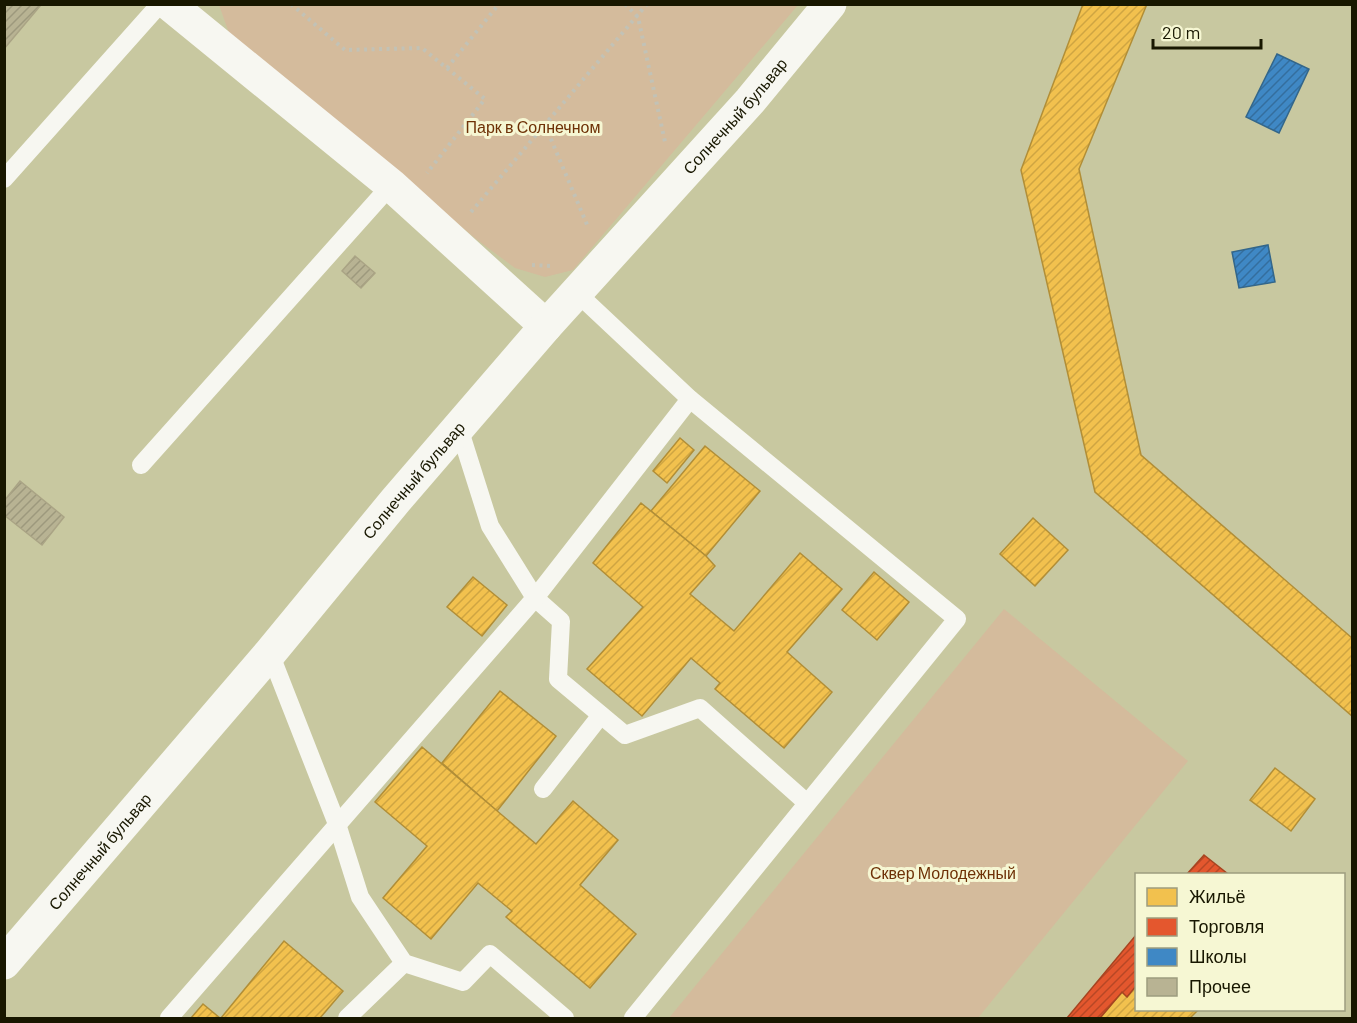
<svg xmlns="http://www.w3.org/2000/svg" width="1357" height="1023" font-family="Barlow,sans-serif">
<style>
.park{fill:#d4bb9c}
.homes{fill:url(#homes-hatch);stroke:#b18e37;stroke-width:1.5}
.shops{fill:url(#shops-hatch);stroke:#a74420;stroke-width:1.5}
.schools{fill:url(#schools-hatch);stroke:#33668a;stroke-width:1.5}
.building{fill:url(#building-hatch);stroke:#aaa485;stroke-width:1.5}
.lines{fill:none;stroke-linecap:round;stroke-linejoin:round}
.path{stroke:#c2c2b6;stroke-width:4;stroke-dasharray:3 4.5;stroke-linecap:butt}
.service{stroke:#f7f7f1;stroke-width:18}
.minor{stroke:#f7f7f1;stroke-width:33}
.tertiary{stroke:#f7f7f1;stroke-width:33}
.labels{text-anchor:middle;stroke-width:6;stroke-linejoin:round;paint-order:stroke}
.street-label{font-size:16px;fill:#181700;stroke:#f6f7d3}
.park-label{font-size:16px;fill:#6e3106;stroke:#f6f7d3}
</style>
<defs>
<pattern id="homes-hatch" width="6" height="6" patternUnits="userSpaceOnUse" patternTransform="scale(1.5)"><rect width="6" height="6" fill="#f2c14e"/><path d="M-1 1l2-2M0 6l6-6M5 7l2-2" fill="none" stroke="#cfa542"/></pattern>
<pattern id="shops-hatch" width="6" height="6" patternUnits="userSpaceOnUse" patternTransform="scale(1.5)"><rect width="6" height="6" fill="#e4572e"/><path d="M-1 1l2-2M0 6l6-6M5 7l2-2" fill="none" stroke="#b84725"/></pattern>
<pattern id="schools-hatch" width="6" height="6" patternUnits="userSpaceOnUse" patternTransform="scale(1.5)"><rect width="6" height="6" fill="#3f88c5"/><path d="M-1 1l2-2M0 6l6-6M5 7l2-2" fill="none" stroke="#346e9e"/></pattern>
<pattern id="building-hatch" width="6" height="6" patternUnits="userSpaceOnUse" patternTransform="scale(1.5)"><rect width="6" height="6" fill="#b8b393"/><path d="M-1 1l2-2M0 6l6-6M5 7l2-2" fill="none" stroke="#9d997d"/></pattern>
</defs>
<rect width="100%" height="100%" fill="#c8c8a0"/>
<g class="park">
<path d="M219,5H798L573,270L545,277L515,268L476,239L229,33Z"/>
<path d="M1004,609L1188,761L978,1018H669Z"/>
</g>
<g class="homes">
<path d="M1083,4H1147L1079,169L1141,455L1352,638V716L1095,492L1021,170Z"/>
<path d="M680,438L694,450L667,483L653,471Z"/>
<path d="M705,446L760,491L706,556L651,511Z"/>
<path d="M641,503L706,556L715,566L690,594L734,631L800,553L842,589L787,652L832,692L784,748L715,689L720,683L691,658L642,716L587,669L643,607L593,563Z"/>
<path d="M1033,518L1068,550L1035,586L1000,554Z"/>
<path d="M874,572L909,602L877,640L842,610Z"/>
<path d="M473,577L507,605L482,636L447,607Z"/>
<path d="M500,691L556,736L497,811L442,763Z"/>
<path d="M422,747L536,844L573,801L618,840L580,885L636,934L590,988L506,917L512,911L478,883L431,939L383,898L427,846L375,802Z"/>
<path d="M1275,768L1315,799L1291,831L1250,800Z"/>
<path d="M284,941L343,991L320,1018H221Z"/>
<path d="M1136,986V1010H1198L1190,1018H1100L1122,992L1127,997Z"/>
<path d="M203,1004L220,1018H221H191Z"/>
</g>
<g class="shops">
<path d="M1204,855L1228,874H1187Z"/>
<path d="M1136,935V986L1127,997L1122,992L1100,1018H1067Z"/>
</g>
<g class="schools">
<path d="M1277,54L1309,69L1279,133L1246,117Z"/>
<path d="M1268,245L1275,282L1239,288L1232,252Z"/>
</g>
<g class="building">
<path d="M4,4H38L40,6L4,49Z"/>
<path d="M355,256L375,273L361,288L342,271Z"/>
<path d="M20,481L64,517L42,545L4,515V501Z"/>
</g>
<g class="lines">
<g class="path">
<path d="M291,4L345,50L422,48L485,99L427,173"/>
<path d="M625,4L638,17L665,142"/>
<path d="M447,68L499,4"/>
<path d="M545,125L588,227"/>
<path d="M471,212L647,4"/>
<path d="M532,265L552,266"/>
</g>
<g class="service">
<path d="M4,179L160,4"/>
<path d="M576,292L690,399L957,619L633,1018"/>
<path d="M690,399L535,598L561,621L558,679L625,735L700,708L807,803"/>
<path d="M141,465L391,185"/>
<path d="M270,653L337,824L360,897L404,963L463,982L490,954L565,1018"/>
<path d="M543,789L601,715"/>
<path d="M169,1018L535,598L490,526L459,428"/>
<path d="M347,1018L404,963"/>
</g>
<path class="minor" d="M169,4L391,185L546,326"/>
<path class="tertiary" id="s1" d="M4,963L270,653L396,500L546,326L750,101L830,4"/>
</g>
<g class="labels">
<g class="street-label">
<text dy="6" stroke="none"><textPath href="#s1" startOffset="1119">Солнечный бульвар</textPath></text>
<text dy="6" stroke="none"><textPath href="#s1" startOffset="633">Солнечный бульвар</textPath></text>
<text dy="6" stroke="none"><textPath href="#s1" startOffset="147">Солнечный бульвар</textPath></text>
</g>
<g class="park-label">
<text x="533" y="133">Парк в Солнечном</text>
<text x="943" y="879">Сквер Молодежный</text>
</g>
</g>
<rect width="1357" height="1023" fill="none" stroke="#181700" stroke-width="12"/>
<rect x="1135" y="873" width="210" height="138" fill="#f6f7d3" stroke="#9d9d7f" stroke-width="1.5"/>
<rect x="1147" y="888" width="30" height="18" fill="#f2c14e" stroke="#9d9d7f" stroke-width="1.5"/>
<text x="1189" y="903" font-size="18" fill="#181700">Жильё</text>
<rect x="1147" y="918" width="30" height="18" fill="#e4572e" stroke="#9d9d7f" stroke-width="1.5"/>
<text x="1189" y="933" font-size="18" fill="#181700">Торговля</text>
<rect x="1147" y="948" width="30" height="18" fill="#3f88c5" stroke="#9d9d7f" stroke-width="1.5"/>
<text x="1189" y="963" font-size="18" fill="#181700">Школы</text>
<rect x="1147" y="978" width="30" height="18" fill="#b8b393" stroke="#9d9d7f" stroke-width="1.5"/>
<text x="1189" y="993" font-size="18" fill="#181700">Прочее</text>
<path d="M1153 39v9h108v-9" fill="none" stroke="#181700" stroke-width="3"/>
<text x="1162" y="39" font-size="18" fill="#181700" stroke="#f6f7d3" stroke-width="4.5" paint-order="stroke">20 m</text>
</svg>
